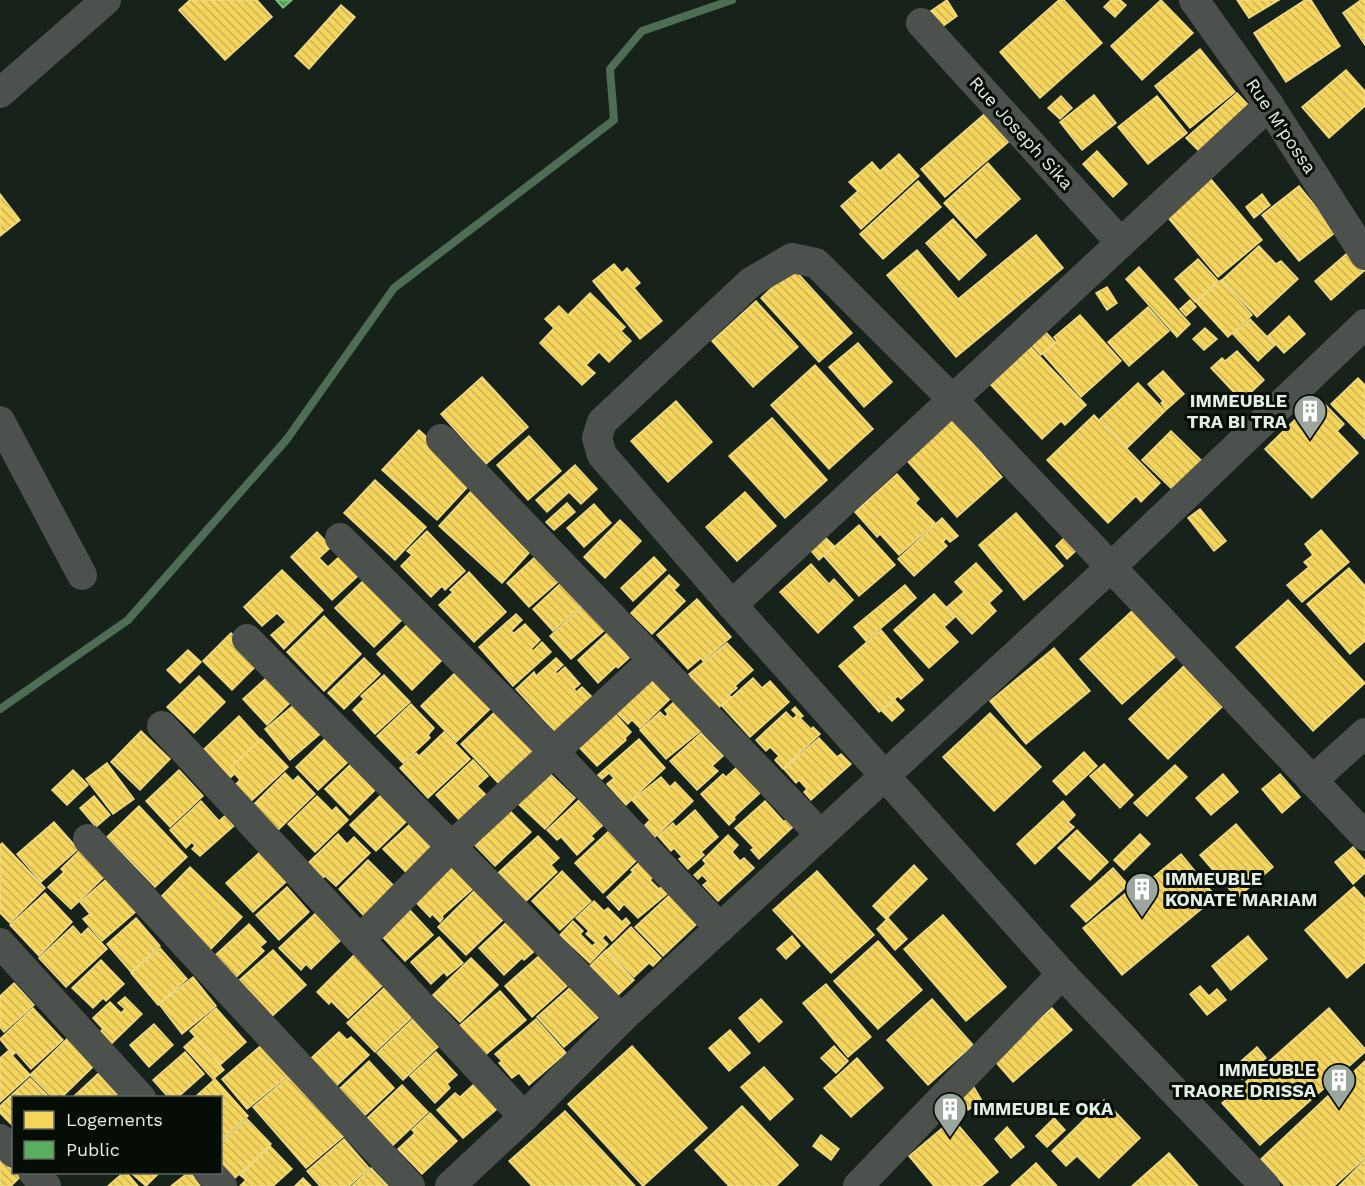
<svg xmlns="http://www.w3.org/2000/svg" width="1365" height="1186" font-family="'Work Sans',sans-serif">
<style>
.homes{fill:url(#homes-back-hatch);stroke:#f0dc85;stroke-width:1.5}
.public{fill:url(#public-back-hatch);stroke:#83c188;stroke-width:1.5}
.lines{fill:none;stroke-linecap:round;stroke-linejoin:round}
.stream{stroke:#4d6e54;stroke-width:8}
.minor{stroke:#4d514e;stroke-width:30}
.labels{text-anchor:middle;stroke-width:6;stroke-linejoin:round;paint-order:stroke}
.street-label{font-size:18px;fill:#e2eee4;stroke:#060d07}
.poi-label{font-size:18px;font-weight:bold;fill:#e2eee4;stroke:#060d07;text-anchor:end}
</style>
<defs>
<pattern id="homes-back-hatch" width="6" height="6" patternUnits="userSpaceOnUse" patternTransform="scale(1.5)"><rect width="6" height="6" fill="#f6d55c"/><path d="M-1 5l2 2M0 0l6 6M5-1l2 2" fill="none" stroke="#cab256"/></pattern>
<pattern id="public-back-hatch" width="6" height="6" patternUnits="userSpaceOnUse" patternTransform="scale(1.5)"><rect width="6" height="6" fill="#5aae61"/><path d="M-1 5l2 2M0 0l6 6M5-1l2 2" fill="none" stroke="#538f58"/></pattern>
</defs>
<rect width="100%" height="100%" fill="#17221a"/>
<g class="homes">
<path d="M190,0H257L272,17L225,60L179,10Z"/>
<path d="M947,0L957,16L939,29L928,13Z"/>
<path d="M1059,0H1064L1102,43L1040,98L1000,52Z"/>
<path d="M1111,0H1120L1126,5L1115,17L1104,7Z"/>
<path d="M1161,0L1193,33L1142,80L1111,46Z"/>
<path d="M1237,0H1279L1249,18Z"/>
<path d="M1305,0H1311L1340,46L1286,82L1254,33Z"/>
<path d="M1361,0H1365V45L1343,13Z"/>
<path d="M341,5L355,17L309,69L295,56Z"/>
<path d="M1200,49L1235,92L1190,128L1155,86Z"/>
<path d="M1346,70L1365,91V106L1329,138L1302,107Z"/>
<path d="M1237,93L1251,108L1201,153L1186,138Z"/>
<path d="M1094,95L1116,123L1082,150L1060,122Z"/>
<path d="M1061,96L1072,108L1060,119L1048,108Z"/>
<path d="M1157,96L1187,133L1148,164L1118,127Z"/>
<path d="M989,110L1013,138L945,197L921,169Z"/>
<path d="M1097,151L1127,184L1113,197L1083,164Z"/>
<path d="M899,154L919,176L861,229L841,206L858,191L849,182L872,162L880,171Z"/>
<path d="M988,163L1020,199L976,238L944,203Z"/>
<path d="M1204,171L1262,240L1218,277L1160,208Z"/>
<path d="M918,181L941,207L883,259L860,234Z"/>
<path d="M1299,186L1336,232L1299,261L1262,215Z"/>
<path d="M0,194L20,220L0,236Z"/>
<path d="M1262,194L1270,205L1254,218L1246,207Z"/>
<path d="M953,219L986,255L959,280L926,243Z"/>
<path d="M1036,235L1063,268L956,357L887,275L917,250L958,299Z"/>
<path d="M1259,246L1276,264L1281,261L1298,279L1257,317L1222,280Z"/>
<path d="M1352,249L1365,264V270L1331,300L1315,281Z"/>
<path d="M1198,259L1218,281L1195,302L1175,279Z"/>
<path d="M614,264L622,273L627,268L640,283L634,288L662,321L640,339L593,281Z"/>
<path d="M1139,267L1190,324L1177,337L1126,279Z"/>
<path d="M793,268L852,333L819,362L761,298Z"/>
<path d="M1221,280L1252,315L1228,337L1196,302Z"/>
<path d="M1107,287L1117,303L1107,310L1096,293Z"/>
<path d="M590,293L625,327L621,331L631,341L609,362L599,352L586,365L595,373L582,385L540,343L554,328L545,319L559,306L568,315Z"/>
<path d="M1190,300L1196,307L1186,316L1180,309Z"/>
<path d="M756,301L798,347L753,387L712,341Z"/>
<path d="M1148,307L1169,331L1129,366L1108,342Z"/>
<path d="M1080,315L1121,361L1081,397L1043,354L1057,341L1054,337Z"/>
<path d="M1289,316L1305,334L1284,353L1268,336Z"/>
<path d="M1250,319L1275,345L1258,361L1233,334Z"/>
<path d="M1041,327L1055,342L1041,355L1027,340Z"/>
<path d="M1205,328L1217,339L1204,350L1193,339Z"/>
<path d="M1025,341L1086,405L1065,425L1061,421L1042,439L990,384Z"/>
<path d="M858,343L892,382L864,407L829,367Z"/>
<path d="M1237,351L1264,380L1242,401L1211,368L1222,358L1225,361Z"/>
<path d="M815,365L873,429L829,469L771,405Z"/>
<path d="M1163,371L1184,394L1166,410L1161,403L1163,401L1148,384Z"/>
<path d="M482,377L528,427L486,464L441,414Z"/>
<path d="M1358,378L1365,385V439L1331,404Z"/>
<path d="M1138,383L1165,411L1127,448L1100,419Z"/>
<path d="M1318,397L1344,424L1337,431L1358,453L1312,498L1265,449Z"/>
<path d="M676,401L712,442L668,482L631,441Z"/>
<path d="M949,415L1002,477L957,517L903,456Z"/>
<path d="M1094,415L1160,483L1141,502L1136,496L1108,523L1047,460Z"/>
<path d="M772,418L827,480L785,518L729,456Z"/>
<path d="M419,430L474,480L437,520L382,470Z"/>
<path d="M1171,431L1203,462L1174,491L1142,460Z"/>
<path d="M529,436L561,471L528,500L497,465Z"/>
<path d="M575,465L597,489L581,504L569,492L547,512L536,500Z"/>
<path d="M897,474L919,499L915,503L935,523L899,555L880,534L877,537L855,512Z"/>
<path d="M375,480L426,527L395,560L344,513Z"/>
<path d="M473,489L535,546L502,583L439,526Z"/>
<path d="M745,492L776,526L737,561L706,527Z"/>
<path d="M567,503L575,512L554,530L546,522Z"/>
<path d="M594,504L611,523L584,547L567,528Z"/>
<path d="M1200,509L1226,541L1214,551L1188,518Z"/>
<path d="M1016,513L1063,566L1024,600L979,545Z"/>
<path d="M942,518L958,536L950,542L946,538L943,542L947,546L914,576L898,559Z"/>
<path d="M620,520L641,541L605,578L584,557Z"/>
<path d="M859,525L895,565L859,596L824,556Z"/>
<path d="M1321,530L1349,562L1302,602L1287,585L1309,567L1304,562L1313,555L1305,544Z"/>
<path d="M427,531L465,571L445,590L442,586L431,597L401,566L412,555L407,551Z"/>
<path d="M317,532L331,547L319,558L328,567L340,556L359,575L332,600L291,557Z"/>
<path d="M1070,532L1082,545L1067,559L1056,546Z"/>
<path d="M821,533L834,546L819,560L807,546Z"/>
<path d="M536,556L559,581L529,607L507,583Z"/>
<path d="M654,557L666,570L633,601L621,588Z"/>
<path d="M976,563L1002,591L989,603L996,611L972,634L947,607L964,592L955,582Z"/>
<path d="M811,564L829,584L834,579L853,600L818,633L780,592Z"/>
<path d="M1349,568L1365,586V641L1350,654L1307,604Z"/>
<path d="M282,570L323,610L284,649L271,635L286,622L277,613L262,626L244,607Z"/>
<path d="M469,572L506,612L474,642L439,605L453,592L450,590Z"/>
<path d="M369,575L408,614L374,647L335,608Z"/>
<path d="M669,575L679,585L674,590L685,601L652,634L631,613Z"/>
<path d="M561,583L581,606L553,631L533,609Z"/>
<path d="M905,585L916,598L866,641L854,627Z"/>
<path d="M934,594L955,617L944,627L958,642L929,668L894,630Z"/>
<path d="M697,599L731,637L703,661L701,658L688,669L657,635Z"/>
<path d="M1288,600L1365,683L1313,731L1236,647Z"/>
<path d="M584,605L606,629L571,659L550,636Z"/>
<path d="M1133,610L1176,656L1122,704L1080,659Z"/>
<path d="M516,614L522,620L511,631L514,633L525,624L540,640L531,649L533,651L542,642L551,652L513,686L479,647Z"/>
<path d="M324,616L361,654L324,691L287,652Z"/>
<path d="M413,619L448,654L412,690L377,654Z"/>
<path d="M881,630L923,680L901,699L898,696L879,712L839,666Z"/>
<path d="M231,633L260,662L232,690L203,661Z"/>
<path d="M607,633L629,658L618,668L616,666L598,683L578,660Z"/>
<path d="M727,643L753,670L735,686L737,688L729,695L731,697L716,710L688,678L691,676L689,674Z"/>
<path d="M1054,648L1090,691L1026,744L990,701Z"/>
<path d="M188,650L201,662L180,683L167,670Z"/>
<path d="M364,658L380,674L344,709L328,693Z"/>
<path d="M556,658L563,665L555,672L557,674L565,667L580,684L574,689L576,692L582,687L592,697L557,734L516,689L534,672L536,676Z"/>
<path d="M1186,664L1225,704L1168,759L1129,719Z"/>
<path d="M459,669L494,705L456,742L421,706Z"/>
<path d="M273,672L296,697L267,725L243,699Z"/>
<path d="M384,675L410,702L375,734L353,710L364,699L361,696Z"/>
<path d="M199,676L225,702L194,733L167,707Z"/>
<path d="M650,677L671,698L640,728L632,720L628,724L615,711Z"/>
<path d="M753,678L762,688L770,681L789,702L750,737L722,706Z"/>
<path d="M302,698L327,728L290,760L265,729Z"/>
<path d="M676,700L703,729L666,759L640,730L660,712L665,717L668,714L665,710Z"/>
<path d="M895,700L904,710L892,721L882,711Z"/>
<path d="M411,704L434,728L428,735L430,738L403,763L377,736Z"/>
<path d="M608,706L631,732L625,738L626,740L597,766L575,743Z"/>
<path d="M500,707L542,751L503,788L461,744Z"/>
<path d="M795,707L803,716L800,718L811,729L813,727L820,734L783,769L775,760L779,756L770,747L766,751L756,740L786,712L793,719L797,715L792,710Z"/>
<path d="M990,713L1041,767L994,811L943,757Z"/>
<path d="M239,716L265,745L228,780L202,751Z"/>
<path d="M141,731L170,759L140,790L111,762Z"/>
<path d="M444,732L470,759L428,798L400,768L416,753L419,756Z"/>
<path d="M701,733L723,756L712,766L718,771L697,790L670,761Z"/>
<path d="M328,736L350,760L318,790L296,767Z"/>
<path d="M819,738L837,757L841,754L851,764L811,800L804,792L807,789L799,780L796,783L784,769Z"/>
<path d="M261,739L288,767L249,803L234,786L240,780L230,768Z"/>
<path d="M639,739L665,768L626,805L607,784L614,778L609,773L602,779L598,775Z"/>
<path d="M1084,752L1097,766L1066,795L1053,781Z"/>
<path d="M473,760L488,776L477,786L487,796L461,822L436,795Z"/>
<path d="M107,763L134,799L113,814L86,779Z"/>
<path d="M352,763L377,788L350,815L325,789Z"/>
<path d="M1104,764L1133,795L1120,808L1090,776Z"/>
<path d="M1175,765L1187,777L1147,816L1134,803Z"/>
<path d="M738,766L761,792L734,817L735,819L729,825L701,794L723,774L726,777Z"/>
<path d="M543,767L575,798L545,829L513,799Z"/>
<path d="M73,770L88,785L67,805L52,790Z"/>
<path d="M179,770L203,796L170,827L146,801Z"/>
<path d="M285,773L293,781L298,776L315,794L275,833L250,808Z"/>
<path d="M1223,774L1238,792L1211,815L1196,798Z"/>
<path d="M1280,774L1300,797L1282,813L1262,789Z"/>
<path d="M661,777L670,787L675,782L693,801L655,837L645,825L650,820L632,800Z"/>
<path d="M382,794L408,820L376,851L350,825Z"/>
<path d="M94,796L110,815L96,827L80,808Z"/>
<path d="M317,796L332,811L336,807L348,820L315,852L288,824Z"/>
<path d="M579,800L603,825L591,836L594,839L577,855L561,837L557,840L547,830Z"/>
<path d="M201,801L219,821L227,814L236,824L200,856L192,849L195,846L192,842L186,848L170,830Z"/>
<path d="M765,801L784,822L789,817L796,824L759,859L751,850L754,848L735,828Z"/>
<path d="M1063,801L1075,815L1068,822L1074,827L1035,864L1017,844Z"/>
<path d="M139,806L187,857L155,887L107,837Z"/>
<path d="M506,807L531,832L495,866L471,841Z"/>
<path d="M695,810L718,837L701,852L704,855L688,869L679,859L682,857L674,848L671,851L658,836L673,823L676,827Z"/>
<path d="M54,822L78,849L41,882L17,854Z"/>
<path d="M1236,824L1273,867L1237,898L1200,855Z"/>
<path d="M409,825L431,847L410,876L383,849Z"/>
<path d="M610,830L638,859L603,893L575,863Z"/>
<path d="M1077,830L1108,862L1090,880L1058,848Z"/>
<path d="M338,834L347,844L354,837L370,853L336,886L325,876L319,881L305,866Z"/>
<path d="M1140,834L1150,844L1124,870L1114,860Z"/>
<path d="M728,835L738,845L732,852L740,861L744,858L754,868L718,901L703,885L708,881L702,875L698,879L694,875L706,864L703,860Z"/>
<path d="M538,836L559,858L551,865L557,872L525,902L498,873Z"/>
<path d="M2,843L45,888L10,923L0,913V845Z"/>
<path d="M1353,847L1365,861V873L1353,884L1335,862Z"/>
<path d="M79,851L104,877L71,909L48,887L64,872L61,869Z"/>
<path d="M260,852L287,881L253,912L226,883Z"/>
<path d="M1181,854L1216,897L1122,975L1083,928L1127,892L1141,909L1154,898L1144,885Z"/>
<path d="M445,857L475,887L442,916L443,918L440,922L432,914L430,917L408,894Z"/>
<path d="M643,859L657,873L650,880L659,889L666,882L673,889L638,918L624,904L619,910L607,897L633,872L631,870Z"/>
<path d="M368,860L396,888L366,918L339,889Z"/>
<path d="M914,865L927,879L886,919L873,906Z"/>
<path d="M190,867L242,917L209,951L157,901Z"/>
<path d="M1113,868L1128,885L1086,922L1071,906Z"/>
<path d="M562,871L591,901L560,930L532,901Z"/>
<path d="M817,871L874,935L831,973L773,910Z"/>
<path d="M110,876L139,909L102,941L83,919L90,914L80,902Z"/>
<path d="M479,886L508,915L466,955L438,927Z"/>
<path d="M287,887L309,912L279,940L256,915Z"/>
<path d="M1354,887L1365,899V962L1347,978L1305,930Z"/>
<path d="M675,890L703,918L663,956L635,927Z"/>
<path d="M45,893L72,922L39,956L10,925Z"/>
<path d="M594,901L604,911L608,908L622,922L626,918L630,923L612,941L606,934L602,938L608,944L590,963L560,935L573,921L583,931L580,934L592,946L596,943L586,934L589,931L576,918Z"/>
<path d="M407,907L433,935L405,961L379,933Z"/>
<path d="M320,909L346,935L311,969L306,964L301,970L279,948Z"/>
<path d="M943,915L1006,987L966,1021L904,949Z"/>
<path d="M136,918L160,946L131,972L107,944Z"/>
<path d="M888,918L907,939L895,950L877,929Z"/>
<path d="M510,919L538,948L524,960L522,958L504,975L479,948Z"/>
<path d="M249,924L266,942L260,947L264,951L231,982L210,960Z"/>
<path d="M73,926L81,935L88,928L107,949L66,987L39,958Z"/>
<path d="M631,927L661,958L653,966L649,963L634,977L607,950Z"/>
<path d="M792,936L800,946L786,959L777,949Z"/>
<path d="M1248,936L1267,959L1231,990L1212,966Z"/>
<path d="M439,937L463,963L447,976L444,972L431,984L411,962Z"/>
<path d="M878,941L922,990L878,1029L834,981Z"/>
<path d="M160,948L187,979L158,1005L131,973Z"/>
<path d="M273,950L306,985L269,1019L236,983Z"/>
<path d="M606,950L634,980L618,995L590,966Z"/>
<path d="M355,954L384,984L348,1018L331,1001L329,1004L317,992Z"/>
<path d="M541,954L568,985L532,1017L505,986Z"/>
<path d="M471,958L498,985L460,1022L433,995Z"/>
<path d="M101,960L124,984L106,1001L103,998L93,1008L72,988Z"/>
<path d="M193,977L216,1006L182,1034L159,1004Z"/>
<path d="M14,983L34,1005L4,1032L0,1027V996Z"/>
<path d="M826,984L871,1037L848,1057L803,1003Z"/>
<path d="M573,985L600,1016L564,1047L537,1017Z"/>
<path d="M1200,986L1209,996L1217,989L1226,1000L1207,1015L1190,994Z"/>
<path d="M384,988L412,1017L375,1052L347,1023Z"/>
<path d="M500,991L526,1020L484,1056L458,1027Z"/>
<path d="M125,997L142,1014L107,1048L96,1036L103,1029L93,1018L110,1002L121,1013L125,1009L118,1003Z"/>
<path d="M761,999L782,1022L759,1042L739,1018Z"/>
<path d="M932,999L973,1045L928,1085L887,1040Z"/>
<path d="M33,1008L63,1040L31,1069L16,1052L13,1055L0,1039Z"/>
<path d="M216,1008L246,1042L220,1065L190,1031Z"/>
<path d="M1052,1008L1072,1030L1013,1082L994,1060Z"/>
<path d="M1329,1008L1365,1049V1052L1260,1145L1222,1103Z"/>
<path d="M413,1019L439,1046L403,1080L377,1053Z"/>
<path d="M536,1019L566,1053L529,1085L519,1073L512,1078L499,1063L502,1061L495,1054Z"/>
<path d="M154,1024L173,1045L149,1067L130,1045Z"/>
<path d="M730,1030L750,1053L729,1071L709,1048Z"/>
<path d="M74,1032L101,1059L61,1098H53L30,1075Z"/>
<path d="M339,1032L347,1040L351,1037L369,1055L333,1089L327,1083L331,1078L326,1073L322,1078L307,1062Z"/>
<path d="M195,1037L224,1070L213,1079L184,1047Z"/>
<path d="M264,1043L290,1074L247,1109L222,1079Z"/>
<path d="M632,1046L707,1128L643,1186L568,1104Z"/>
<path d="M834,1046L848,1061L836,1073L821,1058Z"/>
<path d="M1257,1047L1266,1058L1242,1079L1232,1069Z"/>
<path d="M8,1051L30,1075L0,1102V1058Z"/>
<path d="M185,1052L204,1074L177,1098H169L153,1080Z"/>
<path d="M436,1052L457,1075L447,1084L450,1088L435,1103L410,1076Z"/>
<path d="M857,1058L883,1088L851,1117L824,1088Z"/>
<path d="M369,1061L394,1088L361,1119L336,1092Z"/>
<path d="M1365,1061V1158L1334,1186H1285L1261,1159Z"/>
<path d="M764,1067L793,1099L770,1120L741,1087Z"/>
<path d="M103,1069L122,1090L113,1098L106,1096L104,1098H72Z"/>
<path d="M292,1074L344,1136L306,1168L253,1107Z"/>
<path d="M30,1078L50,1098H14V1127L0,1113V1106Z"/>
<path d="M215,1079L248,1116L220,1142V1098H194Z"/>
<path d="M972,1084L982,1101L968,1110L957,1093Z"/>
<path d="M402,1085L428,1112L389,1149L363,1122Z"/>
<path d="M473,1085L497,1109L463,1138L437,1110L455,1093L460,1097Z"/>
<path d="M1104,1100L1140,1138L1099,1178L1077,1156L1066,1166L1052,1151Z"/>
<path d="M742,1106L798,1165L776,1186H729L695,1150Z"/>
<path d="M565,1111L635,1186H532L509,1161Z"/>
<path d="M430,1113L457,1141L422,1174L398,1149L415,1133L412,1130Z"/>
<path d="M1054,1118L1065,1130L1047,1147L1036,1136Z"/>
<path d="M247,1119L271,1144L235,1178L220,1163V1144Z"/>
<path d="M953,1119L998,1172L981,1186H934L909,1156Z"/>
<path d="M1007,1127L1024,1147L1011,1158L995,1139Z"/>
<path d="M821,1135L839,1149L831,1160L813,1146Z"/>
<path d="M344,1139L369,1168L349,1186H320L307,1171Z"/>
<path d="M270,1146L292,1169L273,1186H240L246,1180L240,1175Z"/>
<path d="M1169,1153L1198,1186H1132Z"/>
<path d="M0,1158L20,1177L11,1186H0Z"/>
<path d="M1365,1160V1186H1339Z"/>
<path d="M1036,1163L1057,1186H1011Z"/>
<path d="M371,1168L388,1186H352Z"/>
<path d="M124,1172H126L138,1186H108Z"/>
<path d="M130,1172H160L146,1186Z"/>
<path d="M190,1172L200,1186H171L189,1172Z"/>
<path d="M303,1178L311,1186H295Z"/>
</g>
<path class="public" d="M276,0H292L283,8Z"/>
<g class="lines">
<path class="stream" d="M0,709L128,620L287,439L394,288L614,120L610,69L642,31L732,0"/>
<g class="minor">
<path d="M1194,0L1269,105L1365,255"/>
<path d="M921,23L1121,243"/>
<path d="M0,93L106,0"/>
<path d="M0,421L82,575"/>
<path d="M441,439L821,835"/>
<path d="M340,538L554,752L720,928"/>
<path d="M732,605L1269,105"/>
<path d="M247,639L621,1019"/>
<path d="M162,726L524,1117"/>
<path d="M1312,781L1365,733"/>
<path d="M88,839L410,1186"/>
<path d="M360,940L452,846L653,660"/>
<path d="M0,943L141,1098"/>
<path d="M0,1139L14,1153"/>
<path d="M33,1172L46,1186"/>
<path d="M209,1172L222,1186"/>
<path d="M450,1186L524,1117L621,1019L1111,567L1365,324"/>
<path d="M858,1186L1062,974"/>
<path d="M1265,1186L1062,974L732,605L602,455L597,438L602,422L751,282L792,258L816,263L952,399L1365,836"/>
</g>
</g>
<defs>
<symbol id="building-pin" viewBox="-11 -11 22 30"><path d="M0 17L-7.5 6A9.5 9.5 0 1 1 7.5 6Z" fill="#9ba79d" stroke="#060d07"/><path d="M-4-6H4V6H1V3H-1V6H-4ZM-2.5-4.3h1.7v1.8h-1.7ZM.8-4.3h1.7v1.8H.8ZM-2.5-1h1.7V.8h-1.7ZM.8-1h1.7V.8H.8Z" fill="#fff"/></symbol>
</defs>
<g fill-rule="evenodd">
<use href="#building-pin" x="1291" y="392" width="38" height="52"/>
<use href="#building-pin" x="1123" y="870" width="38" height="52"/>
<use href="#building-pin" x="1320" y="1061" width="38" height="52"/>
<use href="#building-pin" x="931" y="1090" width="38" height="52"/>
</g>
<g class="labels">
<g class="street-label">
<text transform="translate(1281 126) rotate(56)" y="6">Rue M'possa</text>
<text transform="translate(1021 133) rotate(48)" y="6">Rue Joseph Sika</text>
</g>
<g class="poi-label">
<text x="1287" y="407">IMMEUBLE<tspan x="1287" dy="21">TRA BI TRA</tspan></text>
<text x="1165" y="885" text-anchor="start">IMMEUBLE<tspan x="1165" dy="21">KONATE MARIAM</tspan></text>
<text x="1316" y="1076">IMMEUBLE<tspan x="1316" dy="21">TRAORE DRISSA</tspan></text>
<text x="973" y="1115" text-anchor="start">IMMEUBLE OKA</text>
</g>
</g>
<rect x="12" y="1096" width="210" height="78" fill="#060d07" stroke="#5e675f" stroke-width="1.5"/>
<rect x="24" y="1111" width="30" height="18" fill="#f6d55c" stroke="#5e675f" stroke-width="1.5"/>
<text x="66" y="1126" font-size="18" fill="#e2eee4">Logements</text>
<rect x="24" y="1141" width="30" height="18" fill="#5aae61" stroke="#5e675f" stroke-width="1.5"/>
<text x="66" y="1156" font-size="18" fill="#e2eee4">Public</text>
</svg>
